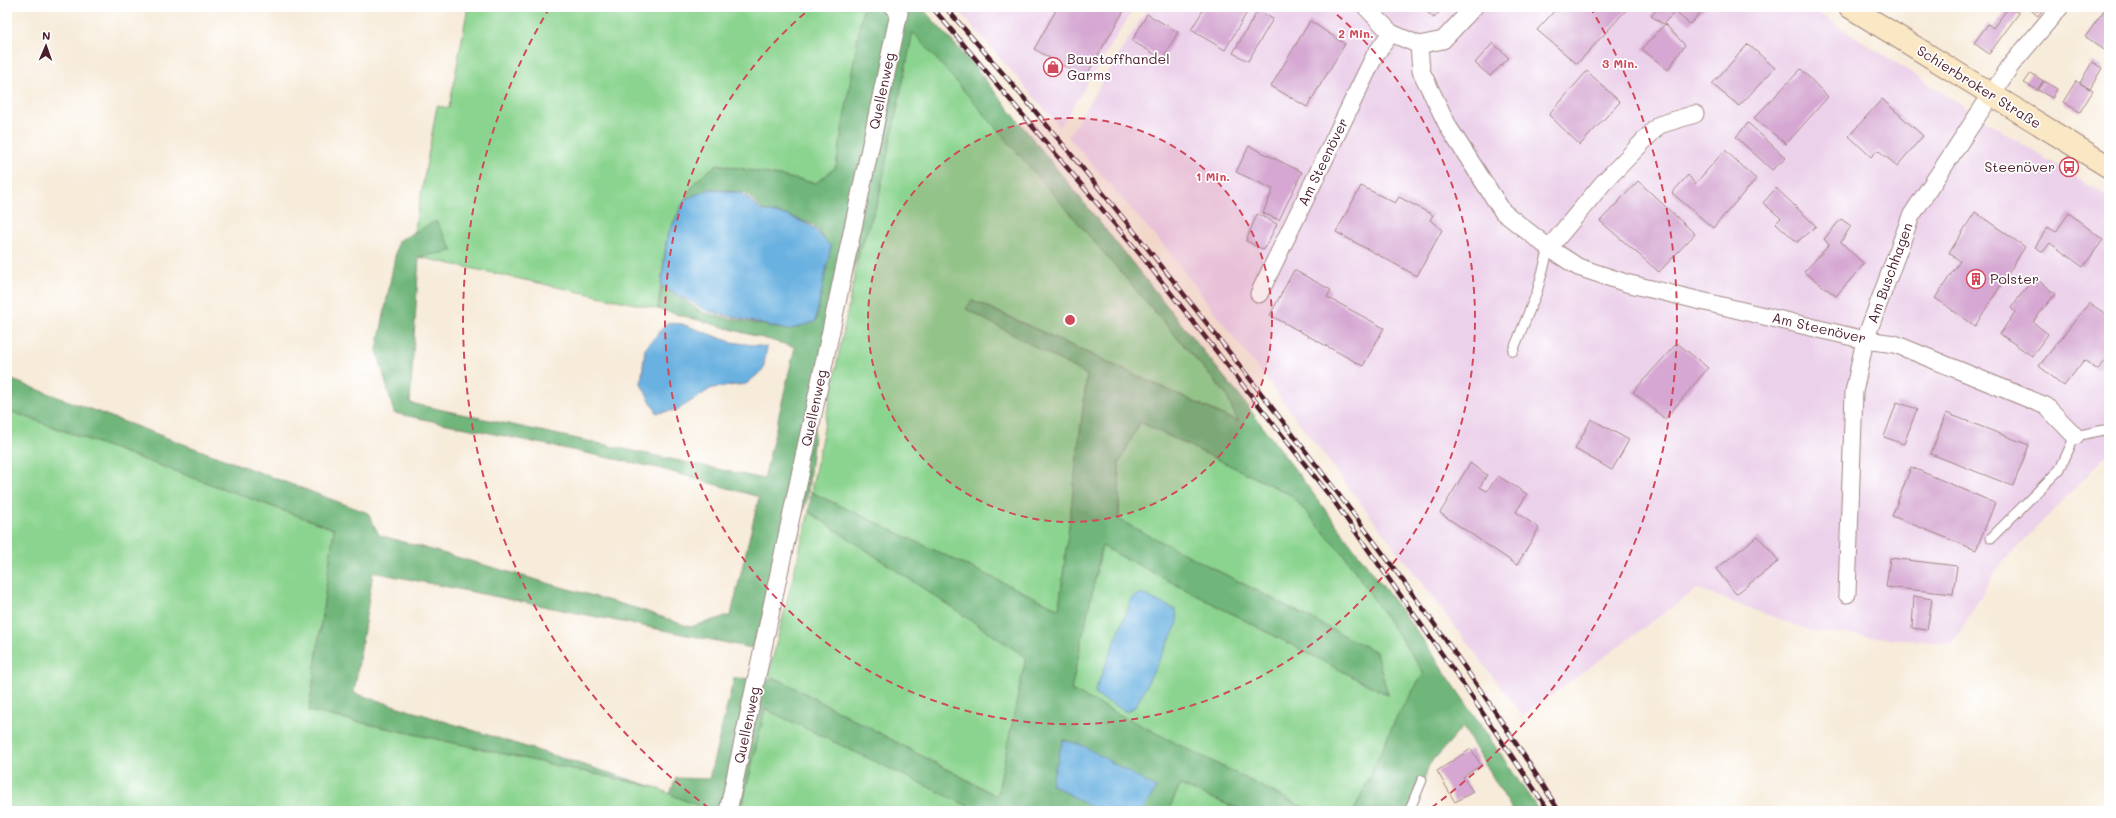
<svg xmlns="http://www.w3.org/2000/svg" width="2116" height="818" font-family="Mali,sans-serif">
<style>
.built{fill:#ecd1ea}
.green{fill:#8bd48f;stroke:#6a7a5d}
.forest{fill:#70b67a;stroke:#5d6a52}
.water{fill:#69b1e0;stroke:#5a6886}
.building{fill:#d5a7d2}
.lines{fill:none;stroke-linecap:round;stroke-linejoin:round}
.lane-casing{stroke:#a08582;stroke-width:11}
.street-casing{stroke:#a08582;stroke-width:19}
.secondary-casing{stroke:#a08582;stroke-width:24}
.lane{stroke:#fff;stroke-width:9}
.street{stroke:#fff;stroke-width:17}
.secondary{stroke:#fae7c3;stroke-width:22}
.rail-casing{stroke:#4a1f2b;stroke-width:4.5}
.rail{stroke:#fff;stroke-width:3;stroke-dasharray:9;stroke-linecap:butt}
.ring{fill:none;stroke:#d1495b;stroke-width:2;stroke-dasharray:7 5}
.labels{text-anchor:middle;stroke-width:3.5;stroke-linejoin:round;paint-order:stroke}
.poi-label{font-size:14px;fill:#4a1f2b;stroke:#fff;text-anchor:start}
.street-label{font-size:14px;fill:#4a1f2b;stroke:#fff}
.centre{fill:#d1495b;stroke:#fff;stroke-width:2}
.ring-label{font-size:12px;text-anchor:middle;font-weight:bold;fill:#d1495b;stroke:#fff;stroke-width:3.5;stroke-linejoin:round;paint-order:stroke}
</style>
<rect width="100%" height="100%" fill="#fff"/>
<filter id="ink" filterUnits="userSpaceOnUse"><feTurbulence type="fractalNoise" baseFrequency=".025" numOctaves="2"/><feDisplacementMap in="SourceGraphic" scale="8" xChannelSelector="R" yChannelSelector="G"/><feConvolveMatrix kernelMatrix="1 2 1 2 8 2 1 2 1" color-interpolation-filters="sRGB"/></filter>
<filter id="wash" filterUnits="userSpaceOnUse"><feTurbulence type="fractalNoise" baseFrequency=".012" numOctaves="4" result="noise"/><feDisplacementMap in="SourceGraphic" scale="16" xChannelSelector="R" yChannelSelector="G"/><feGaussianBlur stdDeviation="0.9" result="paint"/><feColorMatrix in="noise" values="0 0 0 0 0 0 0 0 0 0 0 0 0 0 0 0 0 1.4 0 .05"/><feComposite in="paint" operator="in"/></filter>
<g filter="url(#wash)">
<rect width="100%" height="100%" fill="#f7ebd9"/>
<g class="built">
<path d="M956,7H1135L1060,127Z"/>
<path d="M1148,7H1809L2033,151L2109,197V453L1998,567L1953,644L1812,631L1697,589L1523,716L1169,252L1068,137Z"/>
</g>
<g class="green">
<path d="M468,7H863L836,167L816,183L717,164L695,182L667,236L658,309L419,257L453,250L436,222L414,233L437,106L449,108Z"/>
<path d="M913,31L1226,394L1238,422L973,300L967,309L1087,375L1059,609L811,492L860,249L878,201Z"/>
<path d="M7,410L334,529L309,711L654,787L701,807L700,811H7Z"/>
<path d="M1140,422L1291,495L1344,555L1424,673L1397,716L1354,811H1310L1071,690L1102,546L1388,695L1376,652L1119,520V463Z"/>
<path d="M809,512L1026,657L997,796L780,680L768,677Z"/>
<path d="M765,709L969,806L968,811H741Z"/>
<path d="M1180,785L1243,811H1168Z"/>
</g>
<g class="forest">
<path d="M863,7H921L970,61L1241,398L1421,637L1539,811H1513L1463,727L1429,765L1414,811H1354L1397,716L1424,673L1344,555L1291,495L1140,422L1119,463V520L1376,652L1388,695L1102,546L1071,690L1310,811H1243L1180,785L1168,811H968V806L765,709L741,811H700V807L670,794L676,778L709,779L734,678L780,680L997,796L1026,657L809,512L811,492L1059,609L1087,375L966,309L972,300L1238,422L1226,394L913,32L878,201L823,351L807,500L752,648L373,572L354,693L654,787L309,711L334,529L7,410V378L368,513L379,535L642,610L690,627L731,615L759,497L658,468L394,413L377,350L398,241L436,221L453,251L419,257L410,403L764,479L795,347L658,309L662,286L704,313L787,330L816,321L830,248L814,225L786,215L763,210L745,193L711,188L684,201L695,182L717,164L816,183L836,167Z"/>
<path d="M2109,713V786L2107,783Z"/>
</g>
<g class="water">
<path d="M710,189L742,193L761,210L789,216L812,226L831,247L815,322L788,330L707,311L661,286L667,236L685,199Z"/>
<path d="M667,323L682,324L731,342L767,347L763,370L746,384L712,388L677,410L657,413L641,384L645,349Z"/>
<path d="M1140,593L1176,610L1178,623L1136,706L1127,712L1097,696L1095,691L1132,598Z"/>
<path d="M1063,740L1082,745L1156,788L1143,811H1098L1051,784Z"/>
</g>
<g id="blocks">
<g class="building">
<path d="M1058,7H1126L1085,78L1034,49Z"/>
<path d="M1205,7H1250L1225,50L1191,30Z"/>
<path d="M1422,7H1444L1434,18Z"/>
<path d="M1558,7H1629L1577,64L1537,30Z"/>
<path d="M1659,7H1706L1690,24L1675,12L1663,24L1651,16Z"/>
<path d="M2009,7L2019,13L1989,54L1974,43L1988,24L1993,28Z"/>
<path d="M2027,7H2042L2044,8L2038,16Z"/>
<path d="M2105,9L2109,12V45L2106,51L2085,37Z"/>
<path d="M1258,10L1273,19L1248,61L1233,53Z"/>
<path d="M1147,14L1178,32L1163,59L1132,41Z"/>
<path d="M1310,21L1345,44L1307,107L1271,86Z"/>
<path d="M1665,24L1685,45L1668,70L1642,49Z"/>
<path d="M1493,43L1509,58L1490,76L1475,63Z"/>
<path d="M1748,44L1775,68L1739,106L1712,84Z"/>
<path d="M2092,62L2102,68L2090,89L2080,83Z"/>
<path d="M1801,69L1828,97L1786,144L1754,118Z"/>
<path d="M1587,71L1620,102L1580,145L1549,115Z"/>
<path d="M2031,73L2043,81L2037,90L2024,83Z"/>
<path d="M2044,81L2057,89L2052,98L2038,90Z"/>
<path d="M2076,81L2093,91L2080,112L2063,102Z"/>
<path d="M1882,99L1923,136L1897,166L1878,150L1871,157L1849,136Z"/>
<path d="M1748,123L1786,158L1772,170L1736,137Z"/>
<path d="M1249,146L1302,172L1279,220L1263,213L1273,189L1236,172Z"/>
<path d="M1725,150L1756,179L1713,228L1672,193L1688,175L1695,184Z"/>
<path d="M1638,181L1695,234L1659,272L1600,221Z"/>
<path d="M1361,186L1395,203L1399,197L1433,215L1430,220L1442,230L1417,276L1336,232Z"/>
<path d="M1776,188L1816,226L1797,242L1776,223L1781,218L1763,203Z"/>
<path d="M1975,212L2025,247L1975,326L1935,298L1960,261L1949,253Z"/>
<path d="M2069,213L2103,240L2083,267L2050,243L2043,252L2035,247L2048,227L2056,232Z"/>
<path d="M1257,214L1277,224L1264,250L1246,241Z"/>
<path d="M1841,219L1851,226L1841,242L1864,264L1836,296L1804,272L1829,245L1824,239Z"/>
<path d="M1294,270L1331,290L1327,297L1384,328L1363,366L1270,315Z"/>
<path d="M2034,277L2055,294L2033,322L2048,334L2032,356L2000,334L2015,312L2011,308Z"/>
<path d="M2089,303L2109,316V356L2098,370L2084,360L2064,386L2039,366Z"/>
<path d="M1677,343L1708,368L1665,419L1633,392Z"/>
<path d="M1897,402L1917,409L1904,444L1884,437Z"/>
<path d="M1946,413L2029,445L2013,486L1931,454Z"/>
<path d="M1591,419L1629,440L1612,470L1575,449Z"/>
<path d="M1470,463L1487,475L1480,487L1487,491L1498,476L1527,494L1516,512L1539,528L1517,565L1440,513Z"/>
<path d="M1911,467L1995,503L1976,550L1892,516Z"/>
<path d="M1758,536L1779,561L1736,594L1716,569Z"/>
<path d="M1890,558L1957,566L1953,594L1886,587Z"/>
<path d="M1914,596L1932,599L1927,630L1912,628Z"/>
<path d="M1471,749L1481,765L1463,777L1473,792L1455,802L1437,771Z"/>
</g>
</g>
</g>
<g filter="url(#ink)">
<use href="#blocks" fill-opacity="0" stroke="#a08582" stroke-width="1"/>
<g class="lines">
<defs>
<g id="lane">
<path d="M1513,351L1537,292L1549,248"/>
<path d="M1991,538L2060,469L2075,436L2109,429"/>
<path d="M1409,811L1422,780"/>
</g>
<g id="street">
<path d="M1366,7L1391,33L1419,45L1421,71L1449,128L1503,212L1549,248L1578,267L1626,283L1865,340L1895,344L2046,406L2075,436"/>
<path d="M1419,45L1443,40L1474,7"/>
<path d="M1549,248L1603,183L1659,125L1695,114"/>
<path d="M1259,294L1375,55L1391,33"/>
<path d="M1847,594L1854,392L1865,340L1911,216L2011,65L2060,7"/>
<path d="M728,811L899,13L894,7"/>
</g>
<path id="secondary" d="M1850,7L2109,167"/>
</defs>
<use href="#lane" class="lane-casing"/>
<use href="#street" class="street-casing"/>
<use href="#secondary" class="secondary-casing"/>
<use href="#lane" class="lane"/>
<use href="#street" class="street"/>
<use href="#secondary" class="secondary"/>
<defs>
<g id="rail">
<path d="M932,7L1144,259L1333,500L1459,678L1549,811"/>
<path d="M945,7C1058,134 1164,267 1267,401C1370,534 1471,668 1559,811"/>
</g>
</defs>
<use href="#rail" class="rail-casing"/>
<use href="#rail" class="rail"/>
</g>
</g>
<circle cx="1070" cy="320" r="202" fill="#d1495b" fill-opacity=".12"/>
<g class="ring">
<circle cx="1070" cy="320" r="202"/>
<path d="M1328 7A405 405 0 1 1 812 7"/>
<path d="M709 808A607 607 0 0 1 550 7M1590 7A607 607 0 0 1 1431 808"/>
</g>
<defs>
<symbol id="shop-ring" viewBox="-11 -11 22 22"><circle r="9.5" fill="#fff" stroke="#d1495b" stroke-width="1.5"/><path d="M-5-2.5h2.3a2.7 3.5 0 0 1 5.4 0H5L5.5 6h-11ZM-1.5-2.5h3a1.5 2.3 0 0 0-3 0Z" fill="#d1495b"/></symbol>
<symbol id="bus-ring" viewBox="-11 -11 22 22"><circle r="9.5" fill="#fff" stroke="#d1495b" stroke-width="1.5"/><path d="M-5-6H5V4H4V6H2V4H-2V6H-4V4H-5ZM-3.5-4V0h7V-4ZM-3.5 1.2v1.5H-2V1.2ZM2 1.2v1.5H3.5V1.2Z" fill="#d1495b"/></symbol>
<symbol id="building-ring" viewBox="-11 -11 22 22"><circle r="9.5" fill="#fff" stroke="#d1495b" stroke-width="1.5"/><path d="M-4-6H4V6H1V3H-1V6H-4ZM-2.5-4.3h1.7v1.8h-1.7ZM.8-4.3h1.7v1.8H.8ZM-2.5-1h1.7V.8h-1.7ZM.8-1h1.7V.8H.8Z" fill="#d1495b"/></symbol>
</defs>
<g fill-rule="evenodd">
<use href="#shop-ring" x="1042" y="56" width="22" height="22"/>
<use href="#bus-ring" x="2058" y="156" width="22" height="22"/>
<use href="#building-ring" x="1965" y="268" width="22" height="22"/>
</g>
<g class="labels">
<g class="poi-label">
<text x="1067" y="64">Baustoffhandel<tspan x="1067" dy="16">Garms</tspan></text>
<text x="2055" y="172" text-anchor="end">Steenöver</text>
<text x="1990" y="284">Polster</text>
</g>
<g class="street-label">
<text transform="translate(1979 87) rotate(32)" y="5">Schierbroker Straße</text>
<text transform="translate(882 91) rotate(-78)" y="5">Quellenweg</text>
<text transform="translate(1323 162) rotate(-64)" y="5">Am Steenöver</text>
<text transform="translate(1890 273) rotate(-70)" y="5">Am Buschhagen</text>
<text transform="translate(1819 328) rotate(13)" y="5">Am Steenöver</text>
<text transform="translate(814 408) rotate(-78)" y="5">Quellenweg</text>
<text transform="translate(747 725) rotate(-78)" y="5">Quellenweg</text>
</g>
</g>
<circle cx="1070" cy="320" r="6" class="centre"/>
<g class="ring-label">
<text x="1356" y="38">2 Min.</text>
<text x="1620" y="68">3 Min.</text>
<text x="1213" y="181">1 Min.</text>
</g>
<rect width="2116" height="818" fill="none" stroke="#fff" stroke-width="24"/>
<g transform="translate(46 46) rotate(2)" stroke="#ffffff" stroke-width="3" paint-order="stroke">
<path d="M0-3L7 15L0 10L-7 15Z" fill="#4a1f2b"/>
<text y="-6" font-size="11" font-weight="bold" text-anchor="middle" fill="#4a1f2b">N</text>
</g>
</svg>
